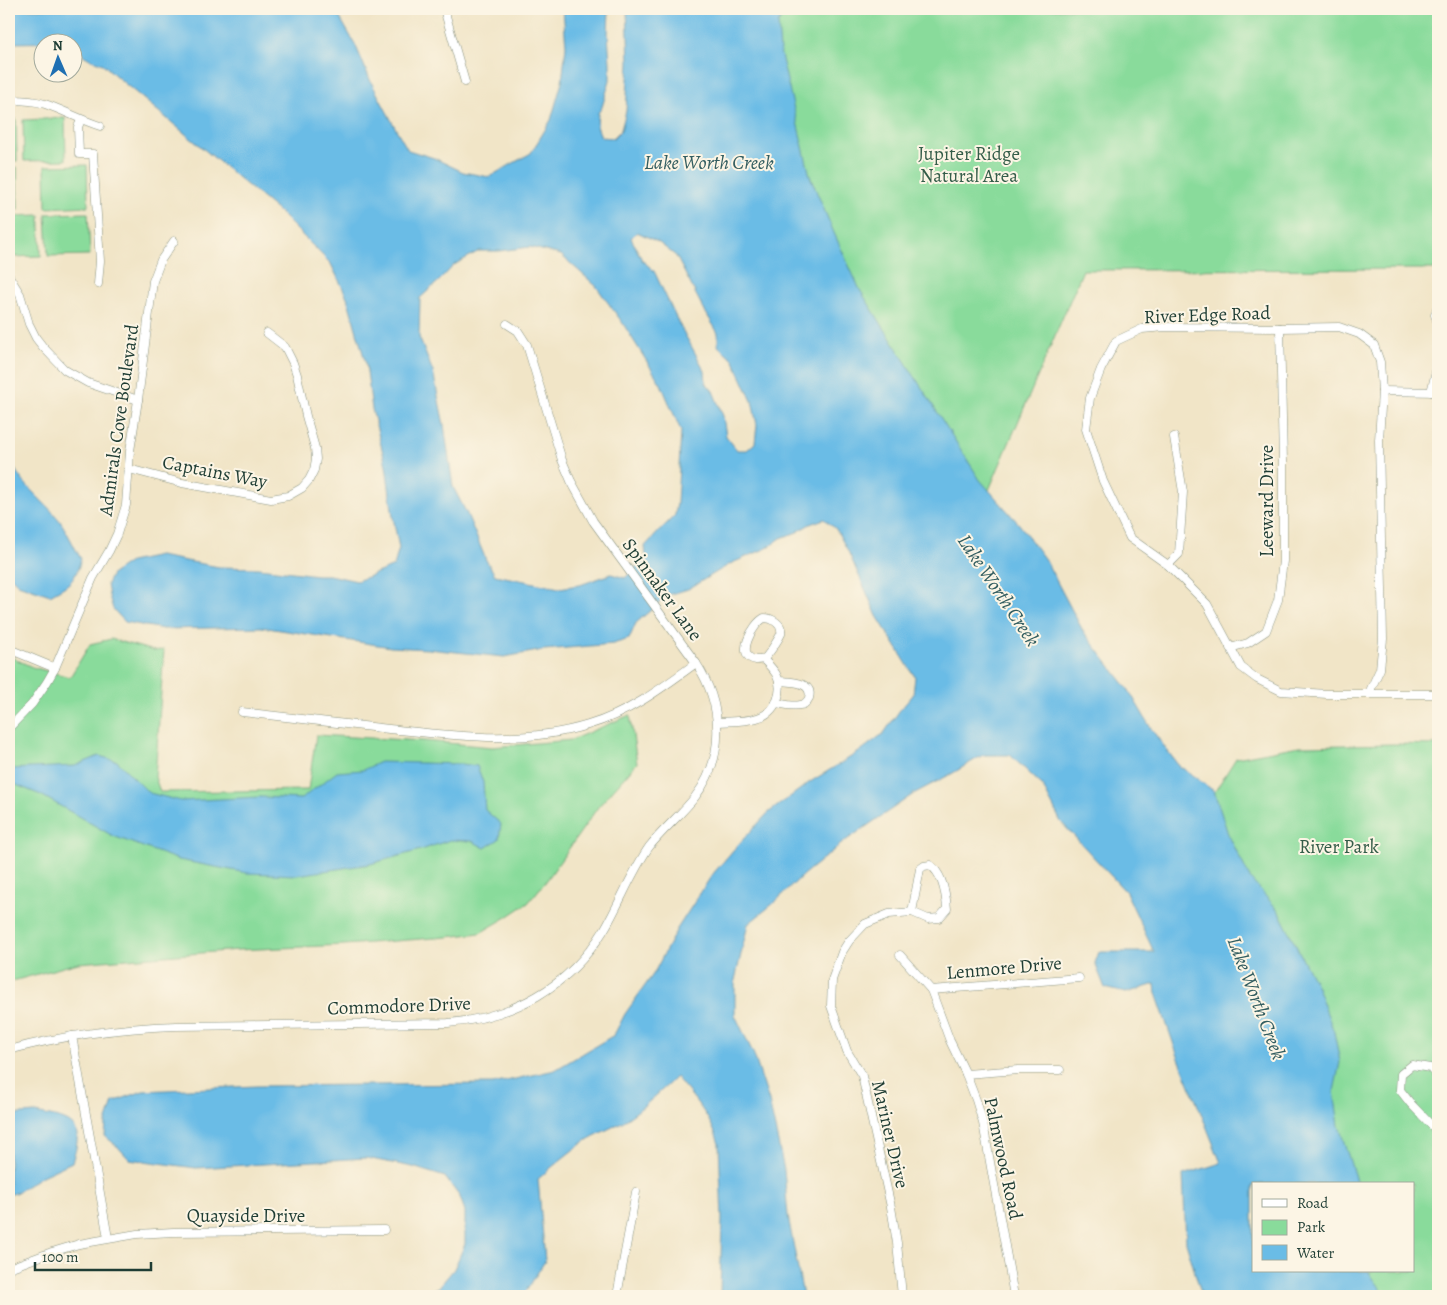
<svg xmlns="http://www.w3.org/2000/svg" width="1447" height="1305" font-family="Alegreya,serif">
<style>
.green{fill:#89db9b;stroke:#548c68}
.water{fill:#6abce6;stroke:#447c8d;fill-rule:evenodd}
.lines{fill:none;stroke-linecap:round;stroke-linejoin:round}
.street-casing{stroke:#88917e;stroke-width:9}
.street{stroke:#fff;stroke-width:8}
.labels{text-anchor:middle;stroke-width:4;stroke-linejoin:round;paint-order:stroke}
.park-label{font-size:19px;fill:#345d49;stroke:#fcf5e5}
.street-label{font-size:19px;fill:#1f3d34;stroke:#fcf5e5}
.water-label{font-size:20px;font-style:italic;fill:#325d60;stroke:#fcf5e5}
</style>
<rect width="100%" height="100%" fill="#fcf5e5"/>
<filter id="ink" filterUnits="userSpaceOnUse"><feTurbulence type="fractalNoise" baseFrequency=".02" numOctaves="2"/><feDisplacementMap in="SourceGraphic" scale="10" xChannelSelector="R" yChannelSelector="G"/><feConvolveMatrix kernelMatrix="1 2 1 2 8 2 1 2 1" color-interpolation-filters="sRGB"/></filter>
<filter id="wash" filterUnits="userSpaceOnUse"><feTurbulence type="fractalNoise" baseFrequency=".0096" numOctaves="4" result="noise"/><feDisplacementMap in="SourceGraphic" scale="20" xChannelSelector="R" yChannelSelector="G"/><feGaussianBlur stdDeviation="1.12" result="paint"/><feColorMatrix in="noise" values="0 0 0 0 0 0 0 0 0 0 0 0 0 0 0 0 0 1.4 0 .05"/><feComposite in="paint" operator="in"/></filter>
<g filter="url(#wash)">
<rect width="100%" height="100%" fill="#f1e5c7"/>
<g class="green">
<path d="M768,9H1438V269L1083,270L986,497L836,256L771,74Z"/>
<path d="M65,118L66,160L24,161L23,120Z"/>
<path d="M9,119H16L17,161H9Z"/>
<path d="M87,165L88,206L46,208L45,166Z"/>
<path d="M9,167H17L18,209H9Z"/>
<path d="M88,213L90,255L48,256L46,214Z"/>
<path d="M40,215L41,256L9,257V216Z"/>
<path d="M111,639L154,651L164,650L155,777L160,792L308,790L316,735L425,741L492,747L571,740L630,715L637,763L598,807L547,880L528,903L507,917L480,933L447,937L344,945L238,950L78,963L9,982V656L32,667L70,677L90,644Z"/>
<path d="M1394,744L1438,745V1296H1383L1366,1271H1413V1184H1354L1252,892L1210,799L1236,758L1299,746Z"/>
</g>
<g class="water">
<path d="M9,9H332L340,18L355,44L371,82L397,131L408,150L434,158L463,172L489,177L531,153L551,120L562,82L566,46L563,9H609L608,34L610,63V80L602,107L598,113L597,126L601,137L613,138L621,130L626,111L629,63L627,9H787L778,23L780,51L810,176L834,233L860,290L980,480L1019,524L1046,561L1083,631L1128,689L1152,730L1178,765L1214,791L1228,834L1251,880L1278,910L1317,987L1334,1032L1340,1062L1334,1091L1339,1126L1357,1184H1253V1271H1369L1370,1274L1386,1296H1202L1186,1242L1183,1175L1221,1163L1176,1051L1156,993L1155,984L1126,993L1105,988L1095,963L1099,952H1154L1126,892L1061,822L1042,785L1010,755H983L953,773L915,793L845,841L804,874L774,903L748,924L735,980V1015L754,1055L769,1101L784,1170L788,1216L803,1296H720L722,1219L719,1144C712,1118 693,1097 676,1077C659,1093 642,1109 622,1122C610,1129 596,1134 584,1142C568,1153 553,1166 538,1179L545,1261L523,1296H419L439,1287L454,1269L465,1244V1211L460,1197L445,1177L413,1167L366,1158L196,1168L129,1159L118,1147L105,1136L106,1123L113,1102L143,1091L257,1086L493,1084L555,1070L614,1035L625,1014L654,973L677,929L712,875L735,848L768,813L810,782L859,752L884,733L900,710L913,695L915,677L877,616L848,551L836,529L824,519L810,524L797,532L781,538L767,548L732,563L688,589L668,595L636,623L629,639L613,644L544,650L504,657L428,649L391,647L261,627L163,629L125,622L113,609L109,596L107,584L112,574L130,562L159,556L219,567L259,568L317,575H329L357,581L394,566L399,548L393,517L386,465L372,409L366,364L347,297L331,264L277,210L117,77L103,64L90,59L73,49L72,42L9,43ZM637,232L658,242L676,256L703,308L718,333V346L733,359L752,401L757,425L755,443L747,450H737L726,436L723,416L713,391L706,383L705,371L679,324L654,271L642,260L631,238ZM530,247L561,255L596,286L622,322L661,384L681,431L677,503L675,515L645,546L646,557L625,578L611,574L580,585L559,588L495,575L486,560L467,514L453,487L444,425L433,372L419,337L420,298L440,280L454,265L479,251H499Z"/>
<path d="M9,454C14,480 45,501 60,521C68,533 74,547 81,559C74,583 71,583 50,595L18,584L9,575Z"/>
<path d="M99,756L117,761L149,793L181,801L261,797L301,799L337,772L363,770L380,762L462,764L477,766L483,782L485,810L501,824L499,839L485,848L472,841L450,840L424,849L370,864L297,875L247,873L179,860L113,836L41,795L9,782V769L75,766Z"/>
<path d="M35,1113C71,1120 86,1121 72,1162L42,1176L17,1192L9,1195V1115Z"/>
</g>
</g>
<g filter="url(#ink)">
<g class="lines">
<defs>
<g id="street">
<path d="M444,9L465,82"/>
<path d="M9,100C21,100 33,100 45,104C63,110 81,120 100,126"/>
<path d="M81,120L78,127L79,154H93L100,261L98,284"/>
<path d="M9,276L20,294L29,324L36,338L43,347L65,370L88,383L138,400"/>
<path d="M1438,306L1435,315L1438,323"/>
<path d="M1382,391L1438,392"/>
<path d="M1431,392L1438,364"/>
<path d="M129,469L182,483L271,499L288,496L302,488L309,480L314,470L316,459L315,448L306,416L297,375L293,363L285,347L267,333"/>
<path d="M1168,565L1179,554L1183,492L1174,437"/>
<path d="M764,618C772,618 783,624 781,634C779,638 767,658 763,659C761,660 758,660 756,660C734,657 753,624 764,618Z"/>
<path d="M1230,648L1248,643L1266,631L1278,600L1283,561V462L1280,328"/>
<path d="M9,649L55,668"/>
<path d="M1369,693L1380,669L1383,639L1379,440L1382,391L1380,362L1374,345L1359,334L1339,327L1280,328L1165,327L1142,329L1116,341L1101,369L1090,398L1086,429L1103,481L1130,538L1168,565L1207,604L1241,667L1257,679L1281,691L1327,694H1438"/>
<path d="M776,703C783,704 793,707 800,705C805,705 807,702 809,698C814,681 789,682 779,681"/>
<path d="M242,712C291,718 340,723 389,729C456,736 523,745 588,725C629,713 662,688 696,663"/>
<path d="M718,722C730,721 745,722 757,718C776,713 785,691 776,674C773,669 768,664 763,659"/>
<path d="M9,728L32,704L47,682L55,668L93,578L109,551L117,534L126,505L130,451L138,400L153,281L161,260L174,241"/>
<path d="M900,955L931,990L950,1041L966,1074L976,1100L983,1123L1014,1296"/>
<path d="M931,990L1079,978"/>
<path d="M72,1036L108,1238"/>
<path d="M9,1050C64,1035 119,1028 176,1026L448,1023C513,1018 569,987 604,930C620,903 631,873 649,847C663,829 681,815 695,797C726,757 723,704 696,663L593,521L571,481L562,460L527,345L518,331L507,324"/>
<path d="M966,1074L1018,1070H1060"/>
<path d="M1438,1077L1430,1068L1412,1065L1401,1074L1400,1090L1411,1104L1435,1129L1438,1135"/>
<path d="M9,1268L52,1252L79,1244L137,1234L173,1232L384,1230"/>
<path d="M617,1296L636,1192"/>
<path d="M902,1296L897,1243L891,1207L862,1076L847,1051L831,1006L832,980L842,952L849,941L865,924L889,914L912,912L928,919L939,918L947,909C946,895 943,874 930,865L924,866L920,869L912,912"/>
</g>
</defs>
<use href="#street" class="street-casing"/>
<use href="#street" class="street"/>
</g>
</g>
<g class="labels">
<g class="park-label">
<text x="969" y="160">Jupiter Ridge<tspan x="969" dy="22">Natural Area</tspan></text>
<text x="1339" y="853">River Park</text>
</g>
<g class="street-label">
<text transform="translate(1207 314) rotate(-2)" y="7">River Edge Road</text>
<text transform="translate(118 420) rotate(-82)" y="7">Admirals Cove Boulevard</text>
<text transform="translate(215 471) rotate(11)" y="7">Captains Way</text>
<text transform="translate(1266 501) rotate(-90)" y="7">Leeward Drive</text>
<text transform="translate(663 589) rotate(54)" y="7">Spinnaker Lane</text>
<text transform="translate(1004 967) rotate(-5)" y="7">Lenmore Drive</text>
<text transform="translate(399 1005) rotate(-2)" y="7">Commodore Drive</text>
<text transform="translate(891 1134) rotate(77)" y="7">Mariner Drive</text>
<text transform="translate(1004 1158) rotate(78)" y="7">Palmwood Road</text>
<text x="246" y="1222">Quayside Drive</text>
</g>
<g class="water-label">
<text x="709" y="169">Lake Worth Creek</text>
<text transform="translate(999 590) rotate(56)" y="7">Lake Worth Creek</text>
<text transform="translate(1257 998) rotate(69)" y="7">Lake Worth Creek</text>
</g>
</g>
<rect width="1447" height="1305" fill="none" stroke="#fcf5e5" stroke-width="30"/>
<rect x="1252" y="1182" width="162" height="90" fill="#fcf5e5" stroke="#a4ab9e"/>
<rect x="1262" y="1199" width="25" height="8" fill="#ffffff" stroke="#a4ab9e"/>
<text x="1297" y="1208" font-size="15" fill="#1f3d34">Road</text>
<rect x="1262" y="1220" width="25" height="15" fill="#89db9b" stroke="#a4ab9e"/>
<text x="1297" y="1232" font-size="15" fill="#1f3d34">Park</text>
<rect x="1262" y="1245" width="25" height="15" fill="#6abce6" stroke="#a4ab9e"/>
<text x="1297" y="1258" font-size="15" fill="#1f3d34">Water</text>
<g transform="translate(58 58) rotate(358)"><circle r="24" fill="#fcf5e5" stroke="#a4ab9e"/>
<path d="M0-4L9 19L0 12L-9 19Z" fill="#1f6fb2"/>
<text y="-8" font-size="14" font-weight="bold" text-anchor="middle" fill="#1f3d34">N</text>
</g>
<path d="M35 1262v8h116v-8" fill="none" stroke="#1f3d34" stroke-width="2.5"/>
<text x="42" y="1262" font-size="15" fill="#1f3d34" stroke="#fcf5e5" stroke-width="4" paint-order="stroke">100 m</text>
</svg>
